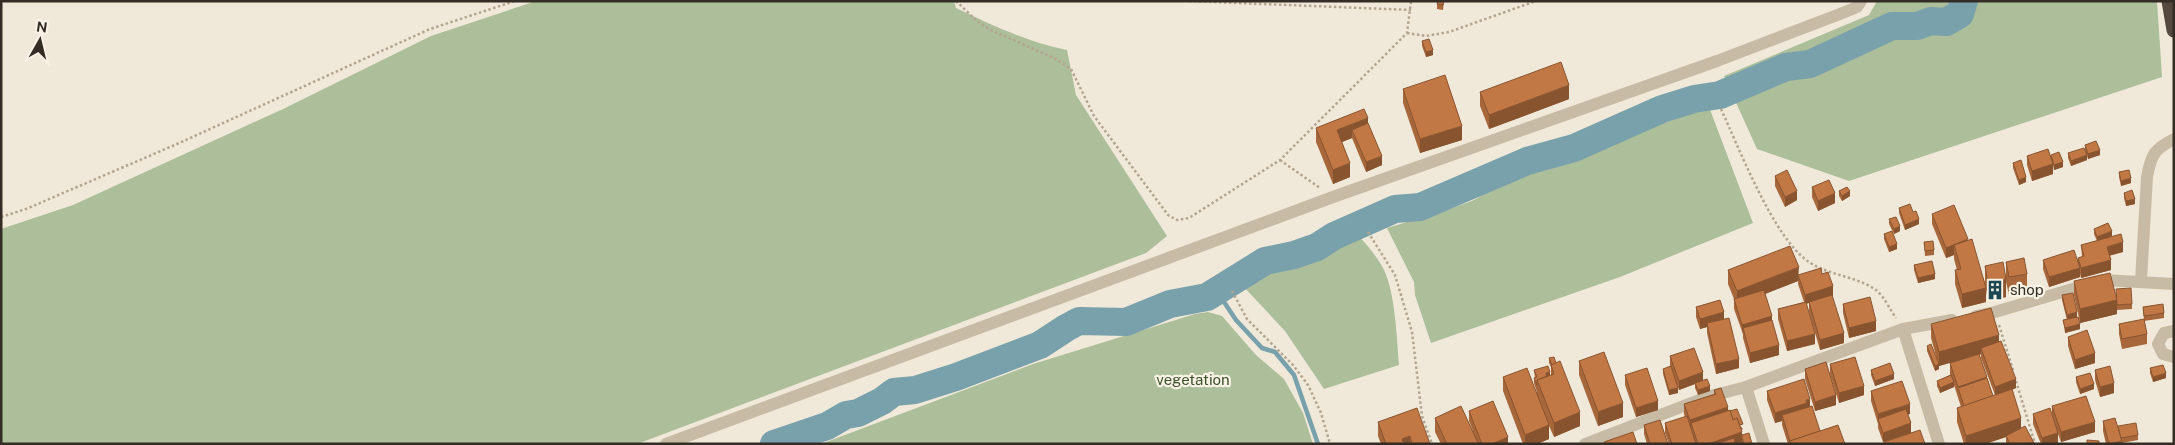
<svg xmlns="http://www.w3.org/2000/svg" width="2175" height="445" font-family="'Public Sans',sans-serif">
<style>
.green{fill:#acbe9a}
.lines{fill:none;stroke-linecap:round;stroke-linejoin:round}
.stream{stroke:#79a1ac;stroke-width:4.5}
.river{stroke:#79a1ac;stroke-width:28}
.path{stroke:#b3a590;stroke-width:2.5;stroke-dasharray:2.5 2.5;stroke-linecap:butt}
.minor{stroke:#c8bba6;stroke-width:12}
.highway{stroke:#54493e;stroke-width:15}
.wall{fill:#a7673b;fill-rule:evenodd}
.shaded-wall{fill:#885430}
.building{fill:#c27845;stroke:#885430}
.labels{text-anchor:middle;stroke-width:4.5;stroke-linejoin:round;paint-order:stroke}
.poi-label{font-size:15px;fill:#342d26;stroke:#f8f3e5;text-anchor:start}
.park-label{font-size:15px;fill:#3d512b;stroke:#f8f3e5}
</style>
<rect width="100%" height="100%" fill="#f0e9d9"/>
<g class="green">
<path d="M536,1H954L956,8C992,25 1027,42 1067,50L1076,95L1167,236L1146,253L637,444H1V229L73,205L283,109L431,36Z"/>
<path d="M1877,1H2157L2162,77L1849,181L1757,149L1724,76L1869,15Z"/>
<path d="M1709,107L1753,223L1620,277L1431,343L1415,295L1414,282L1387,228L1447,210L1472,201L1525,172Z"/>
<path d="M1357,234C1366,244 1376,255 1383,268C1395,290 1397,339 1399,365L1324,389L1285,331L1243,286L1277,260Z"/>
<path d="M1208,312L1222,316L1256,355L1284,379L1303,413L1313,444H821L1033,364L1195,314Z"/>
</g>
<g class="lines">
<path class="stream" d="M1216,290L1236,320L1262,348L1275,352L1294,375L1318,444"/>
<path class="river" d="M774,444L827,426L846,415L858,413L882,401L894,392L915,390L956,377L1040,345L1066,328L1079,321L1126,322L1170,304L1207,297L1265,261L1294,255L1317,247L1334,236L1395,209L1420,207L1527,161L1574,148L1662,109L1694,99L1720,95L1786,67L1810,64L1892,26H1917L1931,21L1946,22L1960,14L1964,1"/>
<g class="path">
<path d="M956,1L978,22L991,30L1056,59L1071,69L1094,116L1168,215L1177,220L1189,218L1280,160L1407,33L1411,1"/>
<path d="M1189,1L1411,10"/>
<path d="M1407,33L1426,36L1449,32L1536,1"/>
<path d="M1721,109C1739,148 1774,239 1809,262C1830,276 1856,276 1876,290C1884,296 1890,310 1896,318"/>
<path d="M1280,160L1320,188"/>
<path d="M1,217L26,209L177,144L430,29L515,1"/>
<path d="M1368,232L1395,275L1412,332L1422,416L1432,444"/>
<path d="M1232,291L1247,319L1293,365L1308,385L1321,413L1330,444"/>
<path d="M1999,325L2013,370"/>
<path d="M2016,381L2035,444"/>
</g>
<g class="minor">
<path d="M2141,281L2147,177C2151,155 2154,149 2174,139"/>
<path d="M1976,316L1995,312L2103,280L2174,284"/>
<path d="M1903,329L1939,444"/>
<path d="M2174,331L2164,333L2158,344L2163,354L2174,357"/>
<path d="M1746,387L1764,444"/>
<path d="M666,444L1333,197L1717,61L1840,14L1857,7L1861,1"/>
<path d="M1585,444L1707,397L1746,387L1903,329L1952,320"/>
</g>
<path class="highway" d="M2169,1L2174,30"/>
</g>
<g class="wall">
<path d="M1444,1L1443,10L1437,9V4Z"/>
<path d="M1422,41L1433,55L1426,57L1422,46Z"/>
<path d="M1403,89L1462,140L1420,153L1403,103Z"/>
<path d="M1480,92L1569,99L1489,129L1480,106Z"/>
<path d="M1368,123L1382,165L1366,172L1352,138L1342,142L1350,177L1333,184L1316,142V128Z"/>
<path d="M2085,145L2100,155L2088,159L2085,150Z"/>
<path d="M2068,153L2087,160L2071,166L2068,158Z"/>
<path d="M2051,155L2063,167L2054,170L2053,165V174L2032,181L2027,165V156L2051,159Z"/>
<path d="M2013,163L2026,182L2019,185L2013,168Z"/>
<path d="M2119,172L2131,183L2121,186L2119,177Z"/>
<path d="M1775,176L1797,200L1785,207L1775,186Z"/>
<path d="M1812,187L1835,203L1818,211L1812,197Z"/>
<path d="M1839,191L1850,196L1842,201L1839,196Z"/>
<path d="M2124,193L2135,204L2126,206L2124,198Z"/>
<path d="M1899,208L1913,212L1919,224L1905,230L1899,213Z"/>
<path d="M1932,214L1968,241L1985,283V266L2006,277V262L2027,274V292L2009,295L2006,282V297L1988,301L1986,290V302L1962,308L1955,284V270H1957L1954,259V255L1946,258L1932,224Z"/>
<path d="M1889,219L1900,231L1894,234L1889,224Z"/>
<path d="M2094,229L2112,236L2108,238L2123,252L2109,256L2111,270L2081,278L2080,274V277L2049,287L2043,269V260L2078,262V258L2082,257L2081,245L2097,241L2094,234Z"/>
<path d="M1884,234L1897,249L1889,252L1884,239Z"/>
<path d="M1924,242L1934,250V255L1925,256Z"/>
<path d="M1914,265L1935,279L1918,283L1914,270Z"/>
<path d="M1728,270L1799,275L1822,274L1832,296L1844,343L1820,350L1809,312V303L1806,304L1815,344L1787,351L1778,319V309L1804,302L1798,284V281L1765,294L1772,320L1779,355L1750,363L1743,338V334L1734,309V299L1728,284Z"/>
<path d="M2074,281L2116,297L2132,304V309L2117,310V314L2080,323L2074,295Z"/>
<path d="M2062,295L2077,317L2080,329L2065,333L2063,320H2067L2062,300Z"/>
<path d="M1843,304L1876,331L1849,338L1843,313Z"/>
<path d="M1696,307L1724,319L1739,368L1716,374L1707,333V327L1700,329L1696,317Z"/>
<path d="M2143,307L2164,313V318L2144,321Z"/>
<path d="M1931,324L1999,342L2016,388L2012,390L2021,428L2034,444H2006V437L1985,444H1964L1957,422V408L1961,407L1954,385V387L1940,393L1937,386V381L1950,375V363L1962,359L1939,366V365V369L1935,371L1927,351V346L1938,363L1931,338ZM1981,354V358L1995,395L1993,396L1979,355Z"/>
<path d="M2119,324L2147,334V344L2122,349L2119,334Z"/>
<path d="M2068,337L2095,363L2075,369L2068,346Z"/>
<path d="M1670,356L1703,381L1710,391L1698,395L1695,388V384L1679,390L1673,374L1678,393L1669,395L1663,374V369L1670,366Z"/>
<path d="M1549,358L1580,426L1554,437L1549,426V439L1537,444H1523L1503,391V377L1537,392L1534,383V378H1535L1534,370L1551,375V367L1549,363Z"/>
<path d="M1579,361L1623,417L1598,426L1579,375Z"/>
<path d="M1830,364L1864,395L1839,403L1830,374Z"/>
<path d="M2150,368L2166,378L2153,382L2150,373Z"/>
<path d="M1805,369L1836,405L1815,411L1805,379Z"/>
<path d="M1871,370L1894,379L1875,386L1871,375Z"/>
<path d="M2095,370L2114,393L2100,397L2095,380Z"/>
<path d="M1625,375L1658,410L1636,417L1625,385Z"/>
<path d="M2076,377L2094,389L2080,394L2076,382Z"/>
<path d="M1714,390L1728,411L1743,429L1741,430L1742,435L1752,444H1743L1742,443V444H1669L1665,433V423L1685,417L1684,414V404L1714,394Z"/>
<path d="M1767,391L1810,407L1820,431L1845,444H1788L1782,425V421L1775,423L1767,400Z"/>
<path d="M1871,391L1910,414H1908L1911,433L1883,442L1878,428V424L1871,401Z"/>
<path d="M2052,406L2095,432L2061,442L2058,434V443L2055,444H2041L2033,424V414L2052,416Z"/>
<path d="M1469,411L1508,444H1441L1435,432V418L1473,431L1469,421Z"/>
<path d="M2103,421L2118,428L2138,435V440L2122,443V444H2106L2103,431Z"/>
<path d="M1378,422L1430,444H1381L1378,436Z"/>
<path d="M1644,425L1668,444H1647L1644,434Z"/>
</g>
<g class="shaded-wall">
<path d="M1433,50V55L1426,57V52Z"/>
<path d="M1569,85V99L1489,129V115Z"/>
<path d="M1368,118V132L1352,130V138L1337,144V130Z"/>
<path d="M1462,126V140L1420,153V139Z"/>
<path d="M2100,150V155L2088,159V154Z"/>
<path d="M2087,155V160L2071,166V161Z"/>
<path d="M1382,156V165L1366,172V162Z"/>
<path d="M2063,162V167L2054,170V165Z"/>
<path d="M1350,163V177L1333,184V170Z"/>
<path d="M2053,164V174L2032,181V171Z"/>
<path d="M2026,177V182L2019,185V180Z"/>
<path d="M2131,178V183L2121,186V181Z"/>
<path d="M1797,191V200L1785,207V197Z"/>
<path d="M1850,191V196L1842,201V196Z"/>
<path d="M1835,193V203L1818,211V201Z"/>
<path d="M2135,199V204L2126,206V201Z"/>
<path d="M1919,219V224L1905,230V225Z"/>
<path d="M1900,226V231L1894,234V229Z"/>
<path d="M2112,231V236L2097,242V237Z"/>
<path d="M2123,242V252L2107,256V247Z"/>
<path d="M1897,244V249L1889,252V247Z"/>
<path d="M1954,245V255L1946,258V248Z"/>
<path d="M2111,260V270L2081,278V268Z"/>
<path d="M1799,267L1798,281L1737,305V291Z"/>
<path d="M2080,268V277L2049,287V277Z"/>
<path d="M1935,274V279L1918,283V278Z"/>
<path d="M2006,279V297L1988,301V283Z"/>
<path d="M1833,286V296L1805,304V295Z"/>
<path d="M1986,288V302L1962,308V294Z"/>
<path d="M2117,300V314L2080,323V309Z"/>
<path d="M1724,312V322L1707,323V327L1700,329V319Z"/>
<path d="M2077,312V317L2067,320V315Z"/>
<path d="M1772,316V326L1743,328L1742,335V325Z"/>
<path d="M1876,321V331L1849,338V328Z"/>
<path d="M2080,324V329L2065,333V328Z"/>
<path d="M1844,333V343L1820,350V340Z"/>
<path d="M1815,334V344L1787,351V341Z"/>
<path d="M1999,335V349L1981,348V354L1939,366V352Z"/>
<path d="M1779,345V355L1750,363V353Z"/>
<path d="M2095,353V363L2075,369V360Z"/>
<path d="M1739,359V368L1716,374V364Z"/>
<path d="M1939,364V369L1935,371V366Z"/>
<path d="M1550,372V377L1546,378V373Z"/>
<path d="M1703,372V381L1679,390V381Z"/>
<path d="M2166,373V378L2153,382V377Z"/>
<path d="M1894,374V379L1875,386V381Z"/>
<path d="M1987,377V387L1958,388V397V387Z"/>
<path d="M2016,379V388L1995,396V387Z"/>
<path d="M1954,382V387L1940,393V388Z"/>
<path d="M2114,383V393L2100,397V387Z"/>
<path d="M2094,384V389L2080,394V389Z"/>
<path d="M1710,386V391L1698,395V390Z"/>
<path d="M1864,386V395L1839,403V393Z"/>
<path d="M1678,388V393L1669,395V390Z"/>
<path d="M1836,395V405L1815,411V402Z"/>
<path d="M1810,399V409L1782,415V421L1775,423V413Z"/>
<path d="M1658,401V410L1636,417V408Z"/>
<path d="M1623,403V417L1598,426V412Z"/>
<path d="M1910,404V414L1880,423L1878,419V414Z"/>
<path d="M1728,407V417L1691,423V429L1690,430V420Z"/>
<path d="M1580,412V426L1554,437V423Z"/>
<path d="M2021,418V432L1985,444H1966V436Z"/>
<path d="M2095,422V432L2061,442V432Z"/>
<path d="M1911,423V433L1883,442V433Z"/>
<path d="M1549,425V439L1537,444H1525V435Z"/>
<path d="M1742,432V444H1708Z"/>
<path d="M2058,433V443L2055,444H2042V438Z"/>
<path d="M1410,436V444H1402V439Z"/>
<path d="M1508,437V444H1492Z"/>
<path d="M2122,441V444H2112Z"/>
</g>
<g class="building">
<path d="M1438,1H1444L1443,5L1437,4Z"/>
<path d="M1429,39L1433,50L1426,52L1422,41Z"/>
<path d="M1561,62L1569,85L1489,115L1480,92Z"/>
<path d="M1445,75L1462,126L1420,139L1403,89Z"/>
<path d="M1364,109L1368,118L1337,130L1350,163L1333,170L1316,128Z"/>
<path d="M1368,123L1382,156L1366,162L1352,130Z"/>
<path d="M2096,141L2100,150L2088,154L2085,145Z"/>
<path d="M2084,148L2087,155L2071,161L2068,153Z"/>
<path d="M2048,149L2053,164L2032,171L2027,156Z"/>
<path d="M2059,152L2063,162L2054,165L2051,155Z"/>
<path d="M2021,160L2026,177L2019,180L2013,163Z"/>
<path d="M1787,170L1797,191L1785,197L1775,176Z"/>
<path d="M2129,170L2131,178L2121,181L2119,172Z"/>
<path d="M1829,180L1835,193L1818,201L1812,187Z"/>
<path d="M1847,187L1850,191L1842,196L1839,191Z"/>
<path d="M2132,190L2135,199L2126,201L2124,193Z"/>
<path d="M1910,204L1913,212L1916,211L1919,219L1905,225L1899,208Z"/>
<path d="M1954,205L1968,239L1946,248L1932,214Z"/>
<path d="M1896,217L1900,226L1894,229L1889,219Z"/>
<path d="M2108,223L2112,231L2097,237L2094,229Z"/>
<path d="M1892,231L1897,244L1889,247L1884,234Z"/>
<path d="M2121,234L2123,242L2107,247L2111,260L2081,268L2078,258L2084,256L2081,245Z"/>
<path d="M1972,239L1986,288L1962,294L1955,270L1961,269L1954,245Z"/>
<path d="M1933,241L1934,250L1925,251L1924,242Z"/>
<path d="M1790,246L1799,267L1737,291L1728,270Z"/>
<path d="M2074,250L2080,268L2049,277L2043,260Z"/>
<path d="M2024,258L2027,274L2009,277L2006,262Z"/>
<path d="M1932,261L1935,274L1918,278L1914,265Z"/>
<path d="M2003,262L2006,279L1988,283L1985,266Z"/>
<path d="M1821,268L1822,274L1828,272L1833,286L1805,295L1798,275Z"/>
<path d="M2110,273L2117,300L2080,309L2074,281Z"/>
<path d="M2131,288L2132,304L2117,305L2116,289Z"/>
<path d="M1764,290L1772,316L1742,325L1734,299Z"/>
<path d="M2073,293L2077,312L2067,315L2062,295Z"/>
<path d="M1832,295L1844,333L1820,340L1809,302Z"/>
<path d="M1870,297L1876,321L1849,328L1843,304Z"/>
<path d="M1720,300L1724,312L1700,319L1696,307Z"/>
<path d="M1806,302L1815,334L1787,341L1778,309Z"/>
<path d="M2163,304L2164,313L2144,316L2143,307Z"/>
<path d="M1991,308L1999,335L1939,352L1931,324Z"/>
<path d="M2078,317L2080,324L2065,328L2063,320Z"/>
<path d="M1729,318L1739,359L1716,364L1707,323Z"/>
<path d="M2144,319L2147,334L2122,339L2119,324Z"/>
<path d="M1772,320L1779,345L1750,353L1743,328Z"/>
<path d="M2087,330L2095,353L2075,360L2068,337Z"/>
<path d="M2001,341L2016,379L1995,387L1981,348Z"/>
<path d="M1931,344L1939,364L1935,366L1927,346Z"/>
<path d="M1694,348L1703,372L1679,381L1670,356Z"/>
<path d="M1604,352L1623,403L1598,412L1579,361Z"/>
<path d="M1979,354L1987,377L1958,387L1950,363Z"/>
<path d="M1554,357L1556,363L1552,365L1549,358Z"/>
<path d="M1855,357L1864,386L1839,393L1830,364Z"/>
<path d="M1560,361L1580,412L1554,423L1537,380L1554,374L1551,365Z"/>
<path d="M1826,362L1836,395L1815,402L1805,369Z"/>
<path d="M1890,363L1894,374L1875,381L1871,370Z"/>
<path d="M2163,365L2166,373L2153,377L2150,368Z"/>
<path d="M1548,366L1550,372L1546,373L1547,376L1537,380V385L1534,378L1537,377L1534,370Z"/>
<path d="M1671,366L1678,388L1669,390L1663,369Z"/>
<path d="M2110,366L2114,383L2100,387L2095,370Z"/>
<path d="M1527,368L1549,425L1525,435L1503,377Z"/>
<path d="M1647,368L1658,401L1636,408L1625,375Z"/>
<path d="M2090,373L2094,384L2080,389L2076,377Z"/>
<path d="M1951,375L1954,382L1940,388L1937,381Z"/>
<path d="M1987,378L1993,396L1964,406L1958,388Z"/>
<path d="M1707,379L1710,386L1698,390L1695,383Z"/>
<path d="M1804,379L1810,399L1806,400L1807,403L1775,413L1767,391Z"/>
<path d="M1902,381L1910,404L1878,414L1871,391Z"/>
<path d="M1721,388L1728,407L1690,420L1684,404L1716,394L1714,390Z"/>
<path d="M2012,389L2021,418L1966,436L1957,408Z"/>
<path d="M2086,396L2095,422L2061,432L2052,406Z"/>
<path d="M1493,401L1508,437L1492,444H1482L1469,411Z"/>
<path d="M1461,406L1478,443L1476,444H1447L1435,418Z"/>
<path d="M1812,406L1820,431L1790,441L1782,415Z"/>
<path d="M1417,408L1430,444H1412L1410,436L1402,439L1404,444H1386L1378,422Z"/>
<path d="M2050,408L2058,433L2042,438L2033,414Z"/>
<path d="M1737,409L1743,424L1740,425L1737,418L1733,420L1730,411Z"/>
<path d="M1906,409L1911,423L1883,433L1878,419Z"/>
<path d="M1730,410L1733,420L1737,418L1742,432L1708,444H1698L1691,423Z"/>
<path d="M1687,416L1696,444H1672L1665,423Z"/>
<path d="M2115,418L2122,441L2109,444L2103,421Z"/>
<path d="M1660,420L1668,444H1650L1644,425Z"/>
<path d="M2136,423L2138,435L2121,438L2118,426Z"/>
<path d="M1838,425L1845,444H1791L1790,441Z"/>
<path d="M2025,426L2034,443L2010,444L2006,436Z"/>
<path d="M1920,430L1925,444H1884V442Z"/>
<path d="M1633,432L1637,444H1605L1604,442Z"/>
<path d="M1749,433L1752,444H1744L1742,438V435Z"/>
<path d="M1734,438L1735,444H1715Z"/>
<path d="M2087,440L2099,441V444H2087Z"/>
</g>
<defs>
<symbol id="building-bare" viewBox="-9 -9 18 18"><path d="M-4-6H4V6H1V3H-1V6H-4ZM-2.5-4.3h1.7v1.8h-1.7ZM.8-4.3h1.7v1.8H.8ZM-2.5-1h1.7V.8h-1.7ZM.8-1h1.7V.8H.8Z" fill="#1e4754" stroke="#f8f3e5" stroke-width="2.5" paint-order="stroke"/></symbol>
</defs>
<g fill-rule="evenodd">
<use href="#building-bare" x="1981" y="276" width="28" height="28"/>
</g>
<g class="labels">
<g class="poi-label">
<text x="2010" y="295">shop</text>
</g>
<g class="park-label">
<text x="1193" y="385">vegetation</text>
</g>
</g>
<rect width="2175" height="445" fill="none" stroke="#342d26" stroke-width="5"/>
<g transform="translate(40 40) rotate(8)" stroke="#f8f3e5" stroke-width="4" paint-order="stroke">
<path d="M0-4L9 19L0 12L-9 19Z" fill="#342d26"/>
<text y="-8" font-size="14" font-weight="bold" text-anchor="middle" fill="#342d26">N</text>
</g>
</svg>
